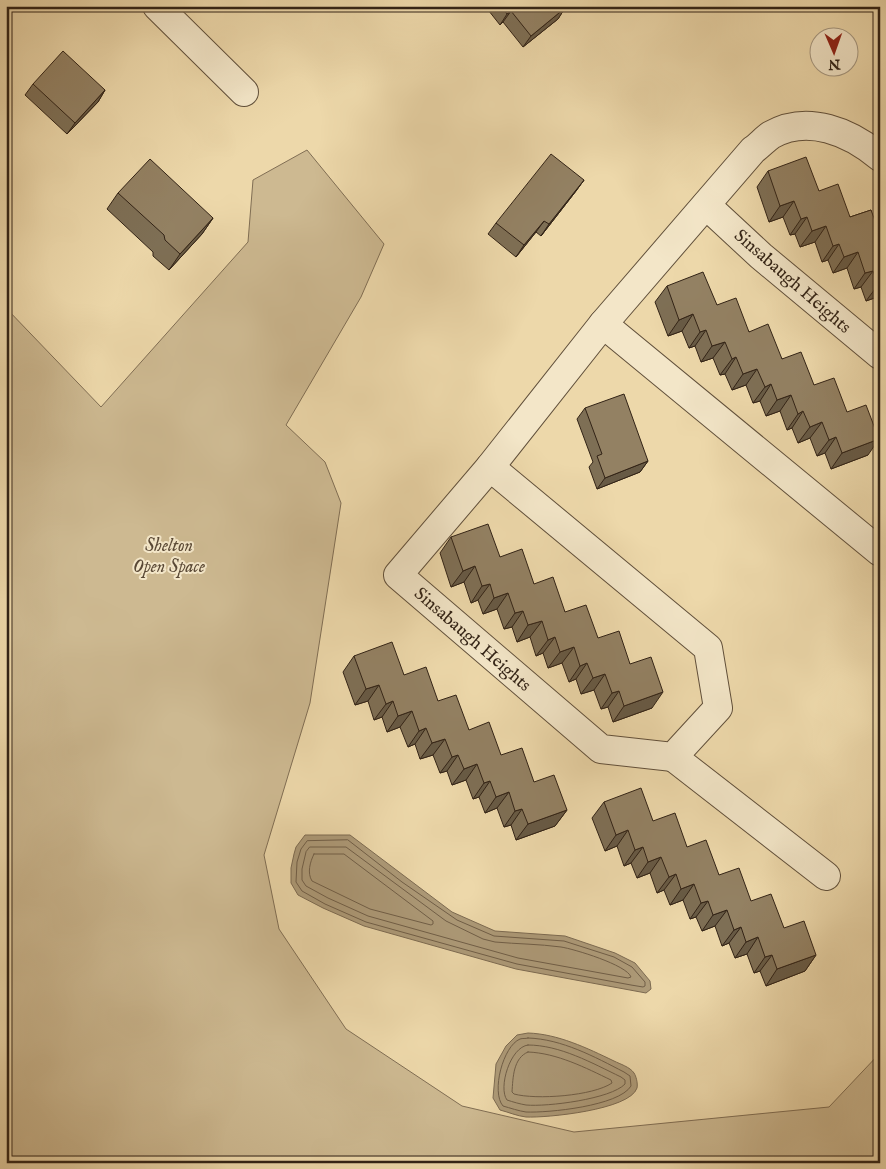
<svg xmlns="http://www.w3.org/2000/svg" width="886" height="1169" font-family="'IM FELL English',serif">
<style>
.green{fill:#cdb991;stroke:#806e54}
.water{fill:#ad9a78;stroke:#7c6a51}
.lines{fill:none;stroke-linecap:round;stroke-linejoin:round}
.shore{stroke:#705e47;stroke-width:1}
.minor-casing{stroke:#61503b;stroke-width:30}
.minor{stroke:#f3e6c8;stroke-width:28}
.wall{fill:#7e6f55;stroke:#322316}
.shaded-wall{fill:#675a45;stroke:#322316}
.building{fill:#938163;stroke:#322316}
.labels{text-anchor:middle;stroke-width:4;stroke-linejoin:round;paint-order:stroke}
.street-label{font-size:18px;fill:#322316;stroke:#f3e6c8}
.park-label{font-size:18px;font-style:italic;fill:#594835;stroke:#f3e6c8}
</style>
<rect width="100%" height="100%" fill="#edd8aa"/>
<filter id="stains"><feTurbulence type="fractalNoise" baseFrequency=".004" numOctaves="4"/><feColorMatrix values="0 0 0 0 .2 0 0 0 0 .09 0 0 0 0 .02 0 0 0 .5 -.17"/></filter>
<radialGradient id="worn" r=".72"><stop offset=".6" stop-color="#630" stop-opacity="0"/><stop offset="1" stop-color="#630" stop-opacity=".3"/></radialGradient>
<path class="green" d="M307,150L384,244L361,297L286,425L325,462L341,503L310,703L264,855L279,929L346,1029L462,1106L574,1132L829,1107L880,1053V1163H6V308L101,407L248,242L253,180Z"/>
<g class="water">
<path d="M305,835H350L452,912L495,931L565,936L615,953L635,963L650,981L651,989L646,993L516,969L364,926L323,908L298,895L291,883V868L294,854L296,847Z"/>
<path d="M528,1033C558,1034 587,1048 614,1061C620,1064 630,1067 634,1073C636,1076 638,1083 637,1088C630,1110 546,1118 526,1117C517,1116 508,1112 500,1110L493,1098L496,1064L506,1046L517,1035Z"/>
</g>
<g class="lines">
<g class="shore">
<path d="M348,840L402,882L457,920L494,936L564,941L614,957L632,967L645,982V986L643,987L631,985L517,964L366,922L325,904L302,891L296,882L297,862L301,849L307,841Z"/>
<path d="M310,847H346L446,921L483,939L495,942C517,944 539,944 561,947C574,949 627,965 631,977L628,978L518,958L368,916L328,898L306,886L302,880V869L306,852Z"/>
<path d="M314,854H344L433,921V924L431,925L370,909L312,881C307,873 310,862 314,854Z"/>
<path d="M528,1038C562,1039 595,1057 624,1072L630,1076L631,1086C619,1106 548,1113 526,1112C519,1111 510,1108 503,1106C491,1092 503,1046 520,1039C523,1038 525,1039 528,1038Z"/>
<path d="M528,1045C560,1045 592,1063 621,1077L625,1080V1084C611,1099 547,1107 526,1105C520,1104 513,1102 507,1100C498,1088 510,1047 528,1045Z"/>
<path d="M528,1052C557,1053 586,1068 611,1080L612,1083C593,1096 536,1100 514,1094L512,1092C513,1078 513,1058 528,1052Z"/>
</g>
<defs>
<g id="minor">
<path d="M157,6L244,92"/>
<path d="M706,205L761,256L880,355"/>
<path d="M603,324L880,552"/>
<path d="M490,467L708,648L718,708L673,757L601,749L398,575Z"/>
<path d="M490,467L603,324L753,150C759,146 765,139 771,135C808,114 850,132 880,157"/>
<path d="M673,757L826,876"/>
</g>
</defs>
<use href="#minor" class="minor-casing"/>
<use href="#minor" class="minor"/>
</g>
<g class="wall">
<path d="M485,6H564L565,8L558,19L523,47L503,22L500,25Z"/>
<path d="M33,84L105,90L98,102L67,134L25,95Z"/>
<path d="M768,171L819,191L850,217L871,210L880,296L866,301L861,287L854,289L847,268L833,273L828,260L822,262L815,242L800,247L795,234L790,235L783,217L769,222L757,187Z"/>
<path d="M584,180L576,191L541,236L536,232L516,257L488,234L496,223Z"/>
<path d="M118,193L213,218L202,234L169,270L153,256V252L107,209Z"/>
<path d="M667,286L717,305L814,385L847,412L868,455L831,469L825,453L817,456L810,438L798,443L792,428L787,430L780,411L766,416L760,401L753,403L746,385L732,390L725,374L720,375L713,358L701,362L695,346L689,348L682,331L668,336L655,302Z"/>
<path d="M585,408L648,461L640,472L597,489L589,467L593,462L577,419Z"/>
<path d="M880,475V496L875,482Z"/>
<path d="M451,537L500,557L534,584L565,612L630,664L652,708L613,722L608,707L601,709L594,690L581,694L576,679L569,682L562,663L548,668L543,653L536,656L530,637L517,642L512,627L504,629L497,609L483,614L478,600L471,603L464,582L451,587L440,553Z"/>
<path d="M354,656L404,675L438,701L469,730L534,782L567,810L555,826L516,840L511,825L504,827L497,808L485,813L479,797L473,799L466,780L452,785L447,771L440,773L433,755L420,759L415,744L408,747L400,727L387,732L382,717L374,720L368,701L355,705L343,672Z"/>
<path d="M604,802L653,821L687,847L719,875L816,955L805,971L766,986L760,971L754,973L747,954L735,958L729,943L722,946L715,926L702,931L696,917L690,919L683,900L670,905L664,890L657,893L650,873L637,878L631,863L624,866L617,846L605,851L592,818Z"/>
</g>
<g class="shaded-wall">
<path d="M10,6H12L6,14V11Z"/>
<path d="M565,8L558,19L523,47L531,36Z"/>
<path d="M511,11L503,22L500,25L507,14Z"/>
<path d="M105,90L98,102L67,134L75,123Z"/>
<path d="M584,180L576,191L541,236L549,224Z"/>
<path d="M794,201L783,217L769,222L780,206Z"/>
<path d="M807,217L795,234L790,235L801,219Z"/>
<path d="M213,218L202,234L169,270L180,254Z"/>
<path d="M544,221L536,232L516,257L524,245Z"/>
<path d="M826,226L815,242L800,247L812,231Z"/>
<path d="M839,244L828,260L822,262L833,246Z"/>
<path d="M858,252L847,268L833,273L844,257Z"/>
<path d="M873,271L861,287L854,289L865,273Z"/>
<path d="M880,284V296L866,301L878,285Z"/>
<path d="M693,314L682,331L668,336L679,320Z"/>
<path d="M706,330L695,346L689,348L700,332Z"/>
<path d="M725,342L713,358L701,362L712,346Z"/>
<path d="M736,357L725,374L720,375L732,359Z"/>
<path d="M757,369L746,385L732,390L743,374Z"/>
<path d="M771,384L760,401L753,403L765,387Z"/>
<path d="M791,395L780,411L766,416L777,400Z"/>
<path d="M803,411L792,428L787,430L798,414Z"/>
<path d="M822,422L810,438L798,443L810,427Z"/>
<path d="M836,437L825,453L817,456L829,440Z"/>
<path d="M879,439L868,455L831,469L842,453Z"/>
<path d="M648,461L640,472L597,489L605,478Z"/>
<path d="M475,566L464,582L451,587L463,571Z"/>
<path d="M490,584L478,600L471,603L482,586Z"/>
<path d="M508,593L497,609L483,614L494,598Z"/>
<path d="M523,611L512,627L504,629L515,613Z"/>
<path d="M542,621L530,637L517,642L528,625Z"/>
<path d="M555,637L543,653L536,656L548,640Z"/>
<path d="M574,647L562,663L548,668L560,652Z"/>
<path d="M587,663L576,679L569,682L580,666Z"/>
<path d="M605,674L594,690L581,694L593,678Z"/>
<path d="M379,685L368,701L355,705L366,689Z"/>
<path d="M619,691L608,707L601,709L612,693Z"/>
<path d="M663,692L652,708L613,722L624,706Z"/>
<path d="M393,701L382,717L374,720L386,704Z"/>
<path d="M412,711L400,727L387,732L398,716Z"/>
<path d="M426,728L415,744L408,747L419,731Z"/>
<path d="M445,739L433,755L420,759L432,743Z"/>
<path d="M458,755L447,771L440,773L452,757Z"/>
<path d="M477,764L466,780L452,785L464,769Z"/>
<path d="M490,781L479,797L473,799L484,783Z"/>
<path d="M509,792L497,808L485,813L496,797Z"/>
<path d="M522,809L511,825L504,827L515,811Z"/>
<path d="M567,810L555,826L516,840L528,824Z"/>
<path d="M628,830L617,846L605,851L616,835Z"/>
<path d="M643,847L631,863L624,866L635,850Z"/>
<path d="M661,857L650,873L637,878L648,862Z"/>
<path d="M676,874L664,890L657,893L669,877Z"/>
<path d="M694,884L683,900L670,905L681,889Z"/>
<path d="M708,901L696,917L690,919L701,903Z"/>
<path d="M727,910L715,926L702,931L713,915Z"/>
<path d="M741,927L729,943L722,946L734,930Z"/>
<path d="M758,937L747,954L735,958L746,942Z"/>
<path d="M772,955L760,971L754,973L765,957Z"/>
<path d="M816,955L805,971L766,986L777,969Z"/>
</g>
<g class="building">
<path d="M6,6H10L6,11Z"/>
<path d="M501,6H564L565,8L531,36L511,11L507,14Z"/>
<path d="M63,51L105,90L75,123L33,84Z"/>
<path d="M551,154L584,180L549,224L544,221L524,245L496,223Z"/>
<path d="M806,157L819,191L838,184L850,217L871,210L880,234V284L878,285L873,271L865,273L858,252L844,257L839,244L833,246L826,226L812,231L807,217L801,219L794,201L780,206L768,171Z"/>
<path d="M150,159L213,218L180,254L165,240L164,235L118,193Z"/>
<path d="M703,272L717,305L736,298L749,332L768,324L782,359L801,352L814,385L834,378L847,412L866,405L879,439L842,453L836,437L829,440L822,422L810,427L803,411L798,414L791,395L777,400L771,384L765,387L757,369L743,374L736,357L732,359L725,342L712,346L706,330L700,332L693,314L679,320L667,286Z"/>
<path d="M624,394L648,461L605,478L597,456L602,454L585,408Z"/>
<path d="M488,524L500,557L522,549L534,584L553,577L565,612L586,605L598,638L619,631L630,664L651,657L663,692L624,706L619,691L612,693L605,674L593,678L587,663L580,666L574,647L560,652L555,637L548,640L542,621L528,625L523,611L515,613L508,593L494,598L490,584L482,586L475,566L463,571L451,537Z"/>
<path d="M392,642L404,675L426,667L438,701L456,695L469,730L489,722L501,755L522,748L534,782L554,775L567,810L528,824L522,809L515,811L509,792L496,797L490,781L484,783L477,764L464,769L458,755L452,757L445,739L432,743L426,728L419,731L412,711L398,716L393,701L386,704L379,685L366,689L354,656Z"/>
<path d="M641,788L653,821L675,813L687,847L706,840L719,875L739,868L751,901L771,894L784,928L804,921L816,955L777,969L772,955L765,957L758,937L746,942L741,927L734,930L727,910L713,915L708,901L701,903L694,884L681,889L676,874L669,877L661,857L648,862L643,847L635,850L628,830L616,835L604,802Z"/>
</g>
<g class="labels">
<g class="street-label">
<text transform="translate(793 281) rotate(41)" y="6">Sinsabaugh Heights</text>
<text transform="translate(473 639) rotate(41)" y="6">Sinsabaugh Heights</text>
</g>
<g class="park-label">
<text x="169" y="551">Shelton<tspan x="169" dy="21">Open Space</tspan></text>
</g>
</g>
<rect width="886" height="1169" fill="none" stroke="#edd8aa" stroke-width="25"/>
<rect x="8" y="8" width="871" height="1154" fill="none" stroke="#322316" stroke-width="2.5"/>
<rect x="12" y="12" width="861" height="1144" fill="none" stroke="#322316"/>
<g transform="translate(834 52) rotate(178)"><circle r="24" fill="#f3e6c8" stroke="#a69881"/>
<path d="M0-4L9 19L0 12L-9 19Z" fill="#8f2418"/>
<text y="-8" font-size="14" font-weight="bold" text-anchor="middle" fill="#322316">N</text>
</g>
<rect width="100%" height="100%" filter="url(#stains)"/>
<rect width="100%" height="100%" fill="url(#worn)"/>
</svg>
